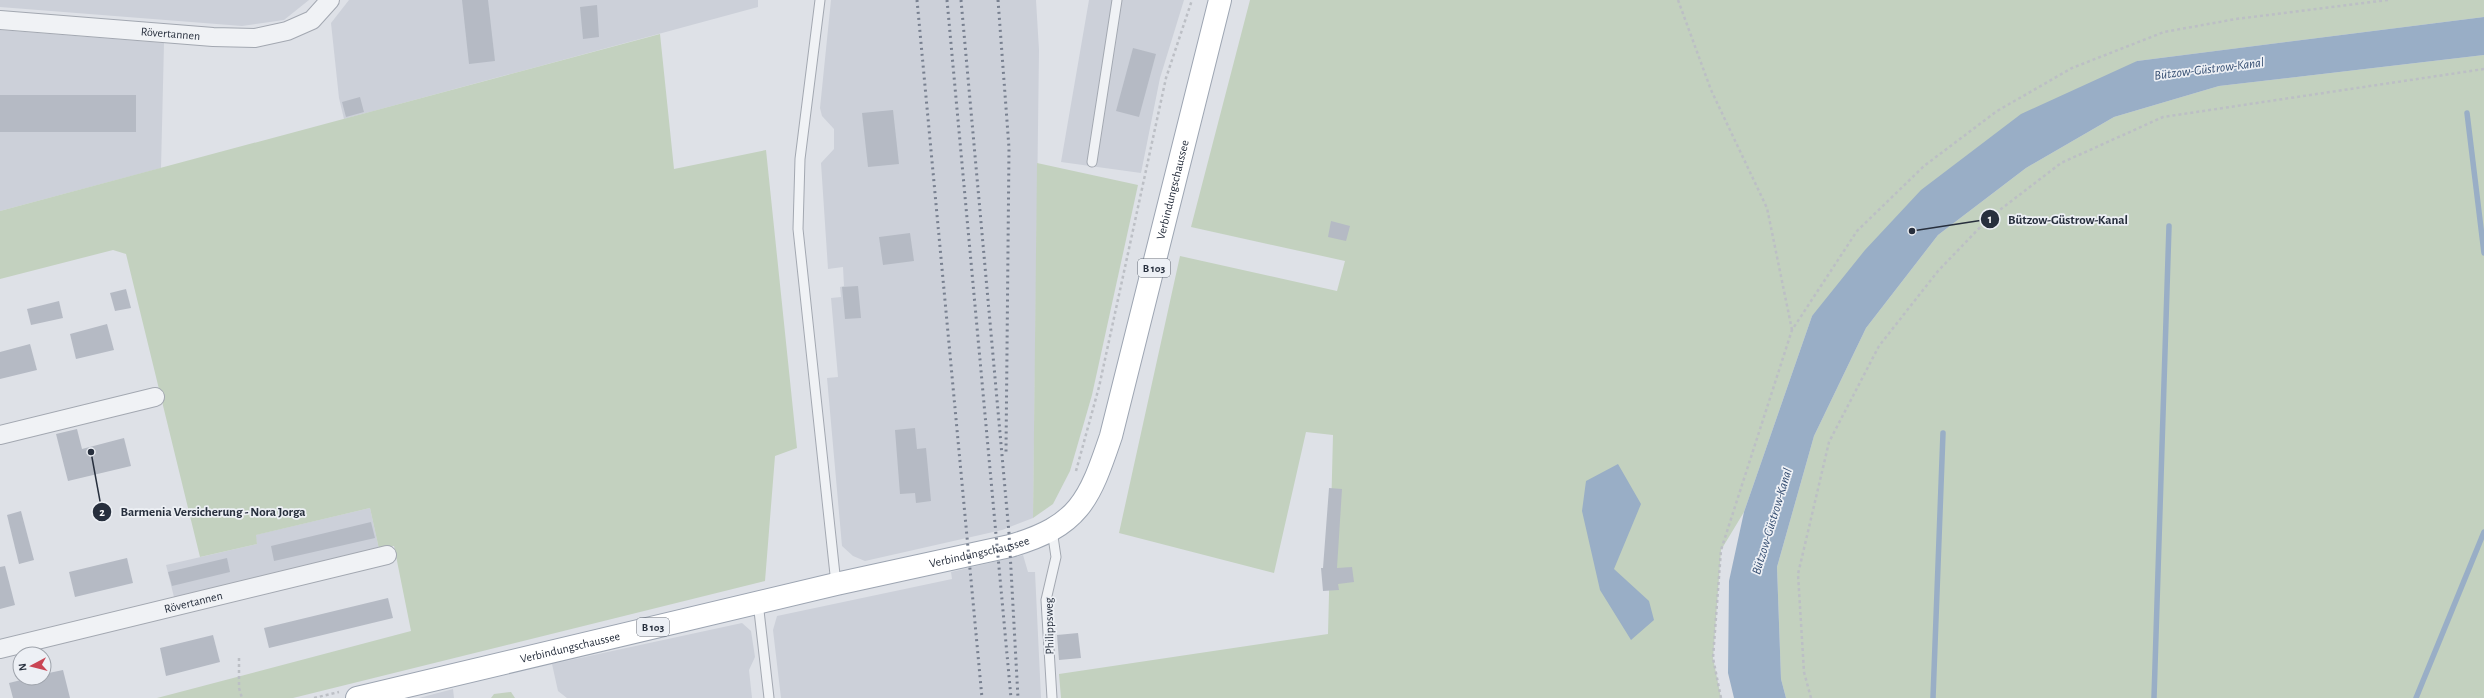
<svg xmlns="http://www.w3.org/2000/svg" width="2484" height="698" font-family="'Alegreya Sans',sans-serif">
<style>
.built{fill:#ccd0d9}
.green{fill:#c3d1bf}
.water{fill:#99aec6}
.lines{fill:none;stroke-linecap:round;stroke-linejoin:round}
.stream{stroke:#99aec6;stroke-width:5.5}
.building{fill:#b5bac4}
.service-casing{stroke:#a3a8b1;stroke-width:11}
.minor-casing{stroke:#a3a8b1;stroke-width:20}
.primary-casing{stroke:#9da5b2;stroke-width:24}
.path{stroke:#bcbfc5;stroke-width:2.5;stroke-dasharray:3 3;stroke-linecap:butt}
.service{stroke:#f0f2f5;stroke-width:9}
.minor{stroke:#f0f2f5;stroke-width:18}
.primary{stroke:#fff;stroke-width:22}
.rail{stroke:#788090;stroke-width:3;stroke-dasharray:2 4;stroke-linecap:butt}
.labels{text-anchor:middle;stroke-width:3.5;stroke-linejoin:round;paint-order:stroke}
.shield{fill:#edf0f5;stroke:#626974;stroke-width:1}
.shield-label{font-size:11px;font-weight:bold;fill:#272f3d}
.street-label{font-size:12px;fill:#272f3d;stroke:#edf0f5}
.water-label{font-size:13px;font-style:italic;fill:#334c70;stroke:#edf0f5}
.leader{fill:none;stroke:#272f3d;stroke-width:1.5}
.callout-dot{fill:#272f3d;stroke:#edf0f5;stroke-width:1.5}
.mark-label{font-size:12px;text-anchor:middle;font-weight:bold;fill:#fff}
.callout-label{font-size:13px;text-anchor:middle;font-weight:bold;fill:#272f3d;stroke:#edf0f5;stroke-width:3.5;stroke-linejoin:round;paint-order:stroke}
</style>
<rect width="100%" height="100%" fill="#dee1e7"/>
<g class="built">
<path d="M0,0H309L284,20L242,26L0,7Z"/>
<path d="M349,0H758V7L344,119L339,98L331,23Z"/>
<path d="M831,0H1036L1039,50L1033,518L1002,530L865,561L853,556L842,546L827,378L838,377L831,298L841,297L840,287L844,286L843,267L828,269L821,163L834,149V129L822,116L820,108Z"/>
<path d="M1089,0H1184L1160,78L1141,173L1061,162Z"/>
<path d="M0,30L164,43L161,168L0,211Z"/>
<path d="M370,508L379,549L174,597L166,565L257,544L255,535Z"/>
<path d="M1023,555L1028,572H1035L1041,698H781L773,630L777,616L952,579L951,572Z"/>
<path d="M742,623L751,631L755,657L749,670L752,698H567L558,691L552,664Z"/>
<path d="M453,689L454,698H419Z"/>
</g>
<g class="green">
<path d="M1250,0H2484V17L2137,61L1812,316L1744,512L1721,550L1713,658L1721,698H1061L1059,674L1328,634L1333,435L1306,432L1274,573L1119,533L1180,256L1337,291L1345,261L1191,227Z"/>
<path d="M660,34L674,169L766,150L797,448L775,456L765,581L293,698H157L411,631L394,546L379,549L370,508L256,535L257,544L200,557L126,254L113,250L0,279V211Z"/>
<path d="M2484,55V698H1786L1781,679L1777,567L1814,436L1866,328L1938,235L2026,168L2114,117L2219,86Z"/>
<path d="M1037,163L1138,185L1092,395L1070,471L1053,504L1033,518Z"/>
<path d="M511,692L515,698H491L494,694Z"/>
</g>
<g class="water">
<path d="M2484,17V55L2219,86L2114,117L2026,168L1938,235L1866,328L1814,436L1777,567L1781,679L1786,698H1734L1728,673L1729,581L1744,512L1812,316L1865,250L1921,190L2021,114L2137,61Z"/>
<path d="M1618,464L1641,504L1614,569L1649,601L1654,620L1631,640L1600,590L1582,511L1586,481Z"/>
</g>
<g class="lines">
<g class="stream">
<path d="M2467,113L2484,253"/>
<path d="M1933,698L1943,433"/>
<path d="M2154,698L2169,226"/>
<path d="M2416,698L2484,532"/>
</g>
</g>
<g class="building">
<path d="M462,0H488L495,61L469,64Z"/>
<path d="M597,5L599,37L583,39L580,7Z"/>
<path d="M1133,48L1156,54L1139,117L1116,111Z"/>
<rect x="0" y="95" width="136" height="37"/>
<path d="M360,97L364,112L346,117L342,102Z"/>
<path d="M893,110L899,164L868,167L862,113Z"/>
<path d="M1331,221L1350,226L1346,241L1328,237Z"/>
<path d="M910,233L914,261L883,265L879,237Z"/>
<path d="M858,286L861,318L845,319L842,287Z"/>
<path d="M126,289L131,308L115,311L110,293Z"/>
<path d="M59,301L63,318L31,325L27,309Z"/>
<path d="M107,324L114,350L76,359L70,334Z"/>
<path d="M30,344L37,370L0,379V352Z"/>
<path d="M915,428L917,449L926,448L931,501L916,503L915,493L900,494L895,430Z"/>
<path d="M77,429L82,449L124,438L131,466L68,481L56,434Z"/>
<path d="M1329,488L1342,489L1337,568L1352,567L1354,582L1338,584L1339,590L1323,591L1321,568H1323Z"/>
<path d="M21,511L34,560L19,564L7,515Z"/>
<path d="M371,522L375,538L274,561L271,546Z"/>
<path d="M127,558L133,583L75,597L69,572Z"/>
<path d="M227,558L230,572L172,586L168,572Z"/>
<path d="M5,566L15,605L0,609V567Z"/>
<path d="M388,598L393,618L269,648L264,628Z"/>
<path d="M1078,633L1081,658L1059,660L1057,635Z"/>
<path d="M213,635L220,662L166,676L160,648Z"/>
<path d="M63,670L70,698H13L9,683L29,678H44V674Z"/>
</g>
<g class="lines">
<defs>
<g id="service">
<path d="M820,0L800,159L798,229L836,584"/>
<path d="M1092,162L1117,0"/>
<path d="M758,602L769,698"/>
<path d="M1052,698L1046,600L1056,557L1052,530"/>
</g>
<g id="minor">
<path id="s1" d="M0,20L213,37L255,38L287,31L312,20L330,0"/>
<path d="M0,435L155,397"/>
<path id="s2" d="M0,649L387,555"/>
</g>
<g id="primary">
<path id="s3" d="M357,698L836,584L1010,546C1079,526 1089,501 1111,436L1220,0"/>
</g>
</defs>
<use href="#service" class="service-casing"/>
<use href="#minor" class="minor-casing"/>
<use href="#primary" class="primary-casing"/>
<g class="path">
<path d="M1678,0L1711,90L1767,208L1792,330"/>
<path d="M1076,471L1099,387L1166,78L1192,0"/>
<path d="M239,658V688L242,698"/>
<path d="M314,698L339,692"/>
<path d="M1721,698L1713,658L1721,550L1792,330L1857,231L1924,166L1997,111L2072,68L2164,32L2236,19L2388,0"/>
<path d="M1811,698L1804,672L1798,574L1829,442L1879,346L1938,271L1988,219L2061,163L2163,117L2484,69"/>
</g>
<use href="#service" class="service"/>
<use href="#minor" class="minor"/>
<use href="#primary" class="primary"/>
<g class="rail">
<path d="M917,0L982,698"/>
<path d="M947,0L1011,698"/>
<path d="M961,0L1009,533L1018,698"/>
<path d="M998,0L1009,148L1006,452"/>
</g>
</g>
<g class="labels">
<g class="shield">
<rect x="1138" y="259" width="32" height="18" rx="3"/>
<rect x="637" y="618" width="32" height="18" rx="3"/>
</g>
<g class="shield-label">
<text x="1154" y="272">B 103</text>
<text x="653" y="631">B 103</text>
</g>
<g class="street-label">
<text dy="4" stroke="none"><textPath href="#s1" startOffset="171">Rövertannen</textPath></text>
<text dy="4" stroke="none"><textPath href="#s3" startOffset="1083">Verbindungschaussee</textPath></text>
<text dy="4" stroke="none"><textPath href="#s3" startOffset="639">Verbindungschaussee</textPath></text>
<text dy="4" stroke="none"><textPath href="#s2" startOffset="199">Rövertannen</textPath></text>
<text transform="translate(1049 626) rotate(-91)" y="4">Philippsweg</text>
<text dy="4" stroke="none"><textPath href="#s3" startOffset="219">Verbindungschaussee</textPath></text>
</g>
<g class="water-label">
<text transform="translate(2209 68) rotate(-7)" y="5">Bützow-Güstrow-Kanal</text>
<text transform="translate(1771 521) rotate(-73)" y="5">Bützow-Güstrow-Kanal</text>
</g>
</g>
<path class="leader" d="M1912 231L1990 219M91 452L102 512"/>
<g class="callout-dot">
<circle cx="1912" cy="231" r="4"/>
<circle cx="91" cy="452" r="4"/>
<circle cx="1990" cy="219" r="10"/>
<circle cx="102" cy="512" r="10"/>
</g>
<g class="mark-label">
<text x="1990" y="223">1</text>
<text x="102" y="516">2</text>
</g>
<g class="callout-label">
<text x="2068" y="224">Bützow-Güstrow-Kanal</text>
<text x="213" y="516">Barmenia Versicherung - Nora Jorga</text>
</g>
<g transform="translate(32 666) rotate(263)"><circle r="19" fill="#edf0f5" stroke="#9ea3ab"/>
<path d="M0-3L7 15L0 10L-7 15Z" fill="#ca4554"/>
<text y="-6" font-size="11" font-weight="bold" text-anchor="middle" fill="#272f3d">N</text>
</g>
</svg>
